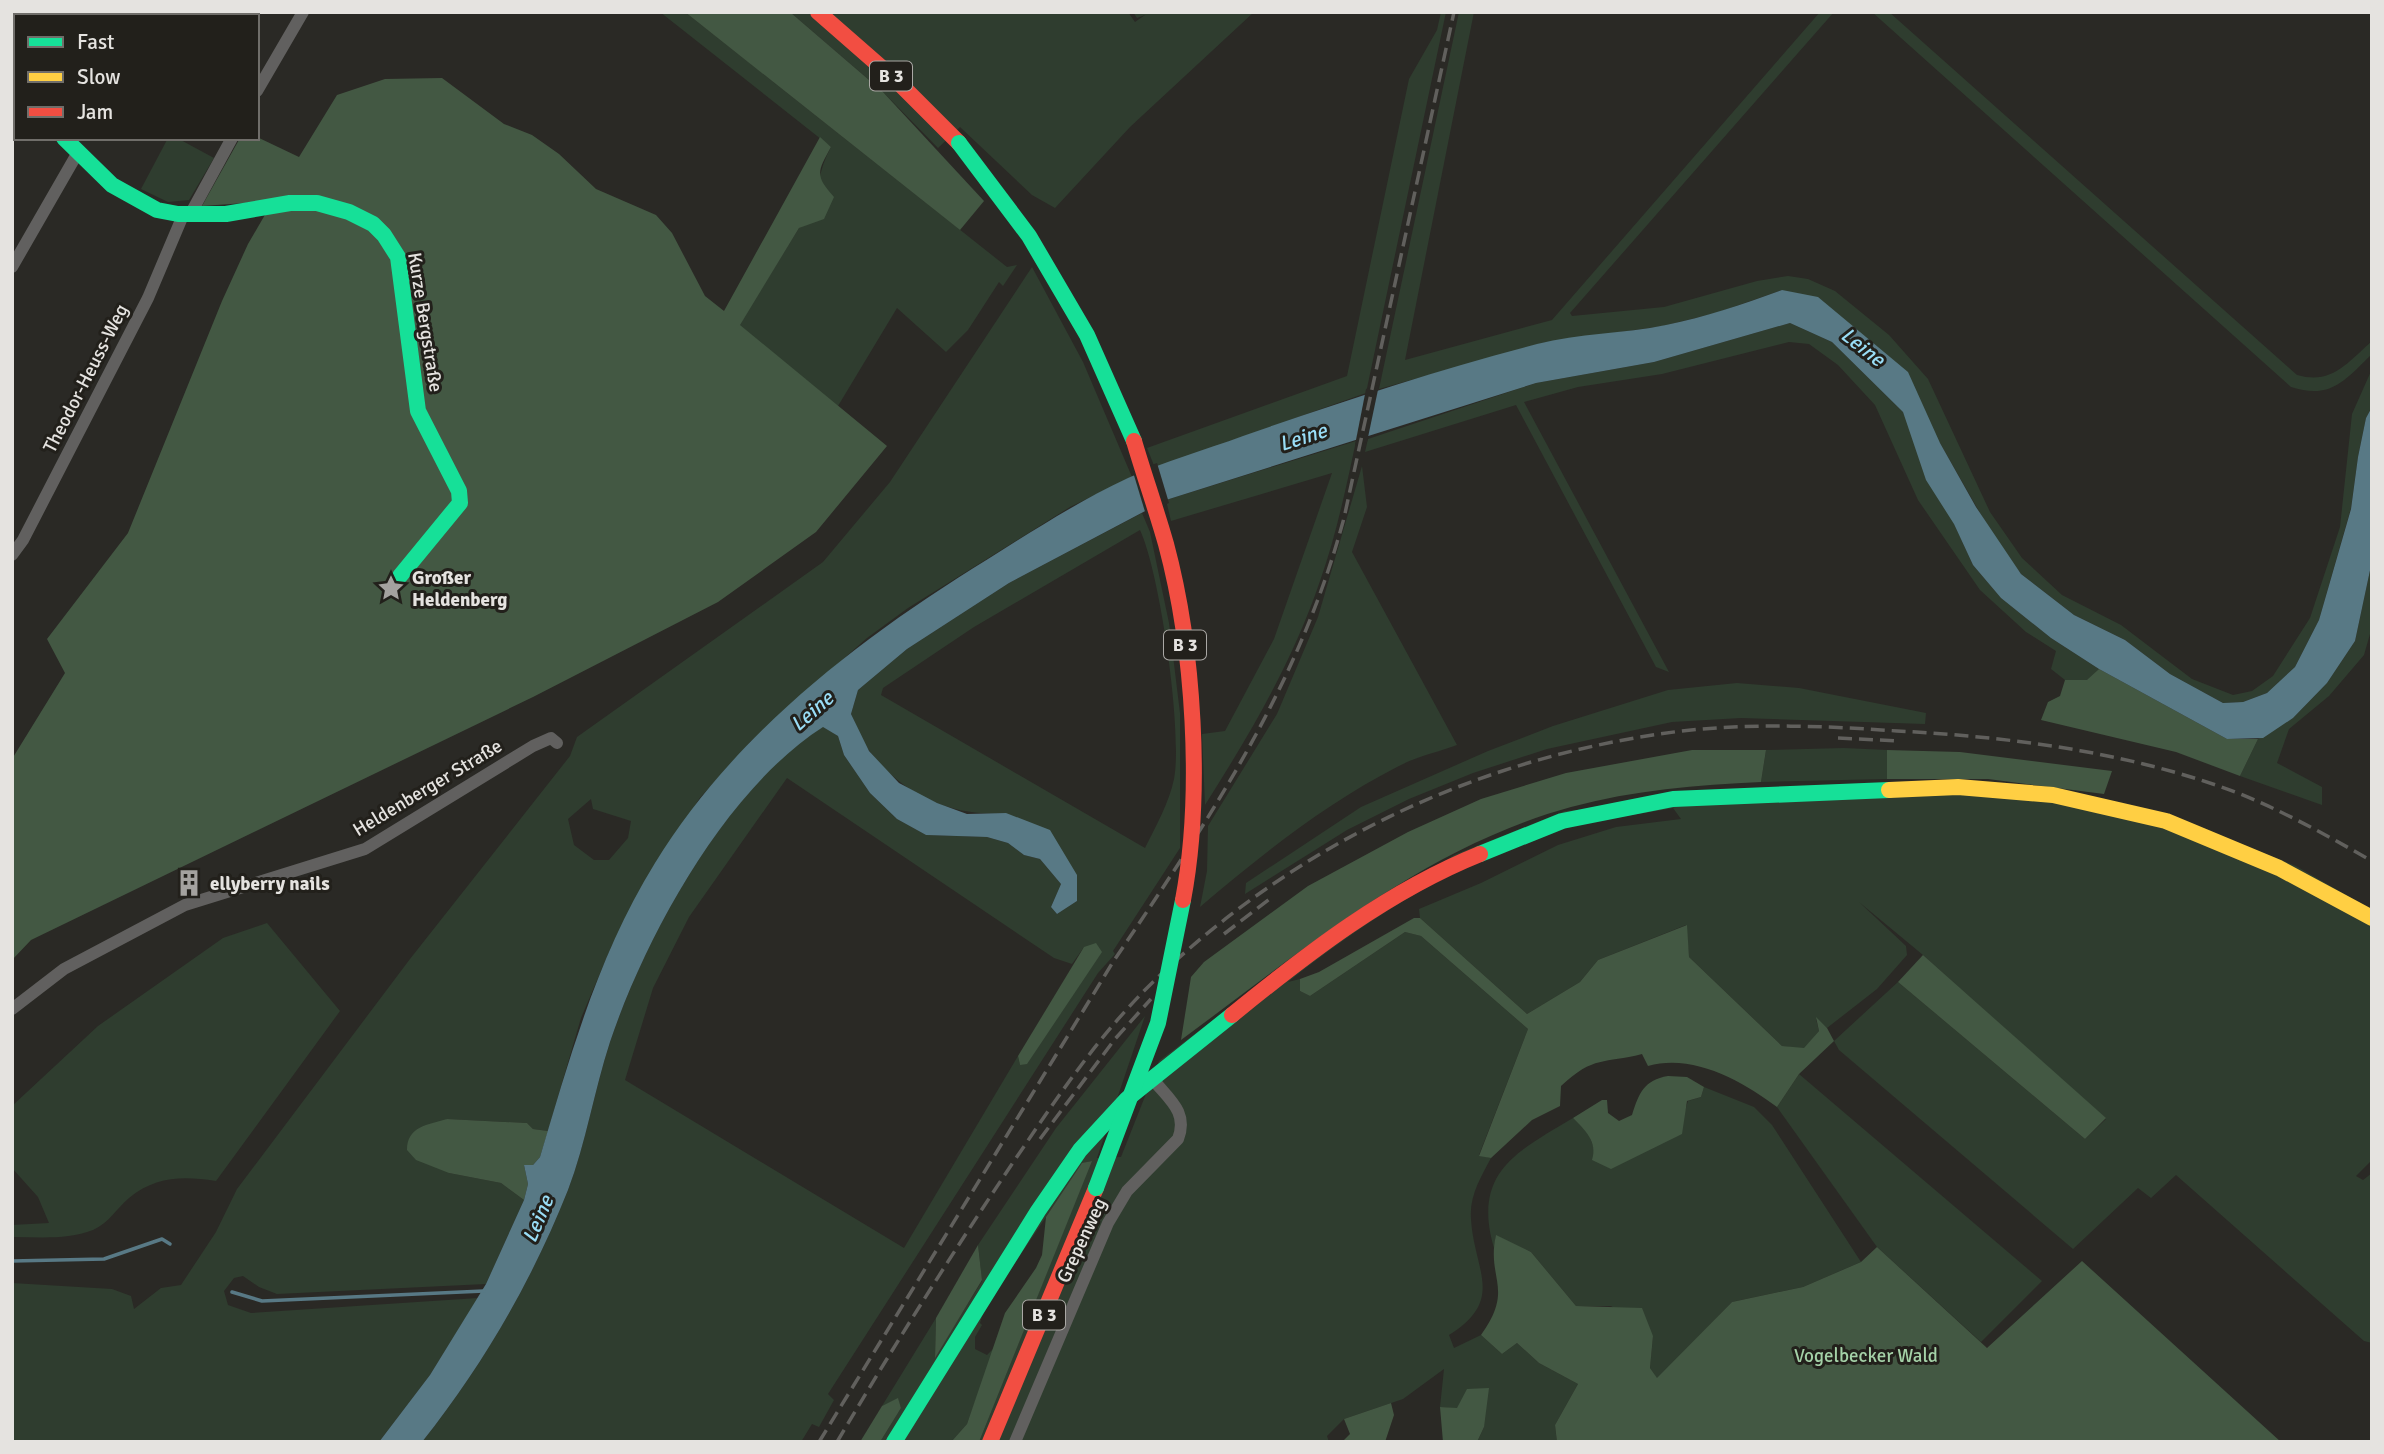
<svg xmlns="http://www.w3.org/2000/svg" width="2384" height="1454" font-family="Signika,sans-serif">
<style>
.green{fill:#2f3d2f;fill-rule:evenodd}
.forest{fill:#435843}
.water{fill:#587985}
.pier{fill:#2a2925}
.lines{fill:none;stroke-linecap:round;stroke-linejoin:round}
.stream{stroke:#587985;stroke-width:3.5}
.street{stroke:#61605f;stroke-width:12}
.fast{stroke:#16e098;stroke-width:16}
.slow{stroke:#ffcf43;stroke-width:16}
.jam{stroke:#f24e42;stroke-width:16}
.rail{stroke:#61605d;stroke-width:3.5;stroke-dasharray:14 7;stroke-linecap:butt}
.fast-bridge{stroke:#16e098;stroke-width:16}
.jam-bridge{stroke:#f24e42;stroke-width:16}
.labels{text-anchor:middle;stroke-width:6;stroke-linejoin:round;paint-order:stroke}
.shield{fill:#22201b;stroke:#aaa8a5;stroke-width:2}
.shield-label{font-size:18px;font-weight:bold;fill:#e5e3e0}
.street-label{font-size:19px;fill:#e5e3e0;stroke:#22201b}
.poi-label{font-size:19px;font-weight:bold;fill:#e5e3e0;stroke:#22201b;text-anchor:start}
.park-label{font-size:19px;fill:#a4d1a7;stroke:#22201b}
.water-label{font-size:21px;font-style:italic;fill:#99ddf6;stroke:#22201b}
</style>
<rect width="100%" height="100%" fill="#2a2925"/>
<g class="green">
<path d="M660,12H685L1007,267L1017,265L1003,286L999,282L968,330L946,352L897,308L838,406L739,325L799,228L810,222C817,195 818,170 831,147Z"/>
<path d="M790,12H1128L1135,22L1145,15L1137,18L1133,12H1254L1130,127L1055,208L1032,195L960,127L938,148L883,92Z"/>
<path d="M1441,12H1446L1366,393L1155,468L1147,448L1347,376L1409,79L1437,30Z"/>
<path d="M1459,12H1474L1405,360L1552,320L1820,12H1834L1570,313L1572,316L1664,307L1757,281L1788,276L1808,279L1835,291L1889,335L1928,379L1990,512L2022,558L2062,595L2121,625L2192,679L2233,695L2252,691L2273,676L2310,618L2340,527L2352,414L2372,369V407L2366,418L2358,457L2351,508L2319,620L2295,667L2267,693L2243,702L2223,703L2170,674L2125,640L2074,615L2021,574L1996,541L1940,443L1782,290L1716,313L1663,326L1543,343L1379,389Z"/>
<path d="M1872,12H1889L2297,375C2332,385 2347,363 2372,341V354C2345,380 2331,400 2291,387Z"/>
<path d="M168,138H177L214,158L189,200L168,202L141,189Z"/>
<path d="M1032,267L1083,362L1132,477L1070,507L908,608L867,638L750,742L699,799L613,943L581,1018L548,1131L533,1129L527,1123L446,1119L449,1173L501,1183L524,1200L486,1284L277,1294L259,1287L243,1276L234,1278L224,1291L228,1305L251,1313L478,1298L430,1375L379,1442H12V1283L112,1289L131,1296L134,1309L161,1288L181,1285L216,1232L237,1189L410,959L570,756L577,737L823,562L890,482ZM591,799L593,809L631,821L628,838L609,860H594L574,845L568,819Z"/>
<path d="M1790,323L1832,342L1903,412L1973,565L2001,598L2051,638L2099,669L2089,680H2065L2051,669L2056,651L2026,632L1980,590L1918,500L1875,405L1838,365L1809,344L1789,342L1662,374L1578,387L1524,402L1669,672L1656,667L1516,405L1365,452L1368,439L1536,383L1654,362Z"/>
<path d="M1356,441C1346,488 1336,536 1320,581C1293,661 1250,734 1205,805L1202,734L1225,731L1274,639L1332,473L1171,521L1166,500Z"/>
<path d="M1362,466L1367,507L1352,552L1457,745C1438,752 1415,757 1397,767C1325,804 1261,855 1200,907L1207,871L1208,826L1277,714L1318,617Z"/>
<path d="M1142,513L1150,532L1169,623L1180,713V848L1113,951L1115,954L1098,973L828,1394L834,1400L819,1427L812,1424L801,1442H422C483,1365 532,1281 568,1190C586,1143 594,1091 610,1042C646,935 726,790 822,726L838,736L844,755L870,793L897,819L926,835L987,837L1008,843L1024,855L1040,859L1061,884L1051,907L1057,914L1077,901L1006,813C952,817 905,796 871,753C862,742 857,726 851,714L858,690L907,649L1009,583ZM1140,530C1160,573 1183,732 1174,779C1169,803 1156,826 1145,848L881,695L883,688L974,627ZM787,778L1054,958L1072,964L1084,947L1020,1065L1018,1056L904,1248L625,1080L653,988L689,917Z"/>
<path d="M2372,561V627L2364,655L2329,696L2289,729L2277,763L2322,787V805L2240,776L2258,739L2293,718L2327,683L2355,641Z"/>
<path d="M1737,683L1799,688L1926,713L1925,724L1741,718L1672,722L1547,749L1473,773L1409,799L1347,830L1245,894L1246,883L1361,807L1488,751L1553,726L1668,690Z"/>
<path d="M1844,748L1887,750V779L1761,782L1766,750Z"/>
<path d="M1953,780L2175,818L2296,866L2372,910V1160L2356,1176L2363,1180L2372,1173V1343L2364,1341L2176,1175L2151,1198L2138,1188L2073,1249L1839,1050L1834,1041L1898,982L2085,1139L2106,1119L1923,955L1859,902L1906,946L1907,955L1877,989L1827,1028L1816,1019L1819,1031L1804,1049L1782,1046L1689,957L1686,925L1598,960L1580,982L1527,1014L1420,918L1419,909L1481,883L1558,845L1616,827L1681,819L1673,808C1637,815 1598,819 1563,829C1463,858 1368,918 1288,982L1300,979V991L1310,996L1405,932L1421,936L1528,1029L1479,1155L1491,1158C1481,1177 1469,1196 1471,1219C1474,1271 1506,1299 1449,1335L1454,1348L1481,1335L1502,1354L1517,1343L1539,1363L1578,1384L1555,1425L1557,1442H1477L1484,1427L1460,1409L1440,1407L1444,1369L1403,1399L1344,1419L1327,1436L1329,1442H979L1091,1161L1082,1164L985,1307L980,1323L982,1325L975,1337V1349L987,1355L995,1347L967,1424L951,1442H880L901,1408L898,1399L882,1406L936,1318L935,1356L982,1281L978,1245L1056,1128L1145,1016L1097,1158L1121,1157L1159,1061L1300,954L1454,855L1565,811Z"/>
<path d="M267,923L340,1011L216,1181C183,1176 156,1176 129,1198C116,1209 109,1223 93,1230C68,1240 39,1237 12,1237V1225L49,1223L38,1197L12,1168V1106L98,1026L223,938Z"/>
<path d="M1799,1074L2042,1281L1981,1342L1877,1247L1777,1107Z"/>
<path d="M1704,1087L1754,1107L1772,1125L1861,1262L1803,1287L1732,1302L1657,1379L1650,1368L1653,1336L1611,1306H1576L1531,1252L1496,1236L1494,1248C1472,1173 1516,1152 1573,1118L1588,1132L1595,1151L1682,1120L1688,1101L1701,1097Z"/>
</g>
<g class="forest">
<path d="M685,12H790L883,92L984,201L960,230Z"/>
<path d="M442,78L504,124L532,135L559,154L596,189L656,215L672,233L705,296L724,311L820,137L831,147C818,171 814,175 834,197L824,219L799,228L740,325L887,446L816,532L718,602L533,697L31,940L12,960V759L65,673L47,639L128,533L222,301L248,244L273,201L202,206L240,138L257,137L299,157L337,95L385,79Z"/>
<path d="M2099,669L2227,739H2258L2240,776L2176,752L2041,720L2048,702L2060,696L2065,680H2087Z"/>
<path d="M1692,750H1766L1761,782C1697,785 1634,790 1571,807C1424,847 1302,951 1181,1040L1191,977L1204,962L1308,886L1408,832L1481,799L1566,773Z"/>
<path d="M1887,750L1960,752L2112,771L2104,794L1988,779H1887Z"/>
<path d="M1414,918H1420L1527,1014L1580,982L1598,960L1687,925L1689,957L1782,1046L1804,1048L1819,1031L1816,1017L1827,1028L1834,1041L1799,1074L1777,1107C1742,1081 1693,1053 1648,1066L1642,1054C1604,1064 1594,1055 1561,1086L1560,1106L1532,1120L1491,1158L1479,1156L1528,1029L1421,936L1405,932L1310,996L1300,991V979L1319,972Z"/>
<path d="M1096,943L1102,952L1027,1064L1020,1065L1018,1056L1084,947Z"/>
<path d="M1923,955L2106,1118L2085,1139L1898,982Z"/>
<path d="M1668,1076L1687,1077L1704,1087L1701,1097L1687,1101L1682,1134L1611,1169L1592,1160C1598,1142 1585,1130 1573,1118L1602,1100H1607L1608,1113L1619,1121L1632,1115C1639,1093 1644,1080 1668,1076Z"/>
<path d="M447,1119L527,1123L533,1129L548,1131L540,1157L533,1165H524L528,1184L524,1200L501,1183L449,1173L416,1160L407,1150C407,1126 428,1125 447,1119Z"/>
<path d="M1092,1161L979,1442H951L967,1424L1005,1313L1036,1268L1042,1255L1046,1217L1082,1163Z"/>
<path d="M1496,1235L1531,1252L1576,1306L1642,1308L1653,1336L1650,1368L1657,1378L1732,1302L1803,1287L1861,1262L1877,1247L1987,1348L2082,1261L2281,1442H1557L1555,1425L1578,1384L1539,1363L1517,1343L1502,1354L1481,1335C1515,1288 1486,1279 1496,1235Z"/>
<path d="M978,1245L982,1280L935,1358L936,1318Z"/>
<path d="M1489,1388L1484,1427L1477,1442H1443L1440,1407L1457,1408L1467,1389Z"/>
<path d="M898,1398L901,1408L880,1442H860L882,1406Z"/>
<path d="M1391,1403L1394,1415L1385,1442H1342L1350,1434L1344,1419Z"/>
</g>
<path class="water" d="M1782,290L1818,297L1908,372L1940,443L1976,507L2021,574L2074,615L2125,640L2170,674L2223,703L2243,702L2267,693L2295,667L2319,620L2351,509L2358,457L2366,418L2372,407V561L2355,641L2327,683L2293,718L2263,738L2227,739L2099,669L2051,638L2001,598L1973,565L1954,524L1926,480L1903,412L1832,342L1790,323L1654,362L1536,383L1166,500L1009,583L907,649L858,690L851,714L869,751L899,783L937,803L967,814L1006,813L1050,830L1077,875V901L1057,914L1051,907L1061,884L1040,859L1024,855L1008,843L987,837L926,835L897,819L870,793L844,755L838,736L823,727C726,789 646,935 610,1042C594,1091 586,1143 568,1190C532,1281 483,1365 422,1442H379L430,1375L486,1284L524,1200L528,1184L524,1165H533L540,1157C570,1056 599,953 655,863C735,733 860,638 988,559C1034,530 1079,501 1128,478C1165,461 1205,450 1243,436C1340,402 1437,370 1537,344C1579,333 1623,334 1666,325C1706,317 1744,304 1782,290Z"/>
<g class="pier">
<path d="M1379,385L1367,442L1355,445L1366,389Z"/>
<path d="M1157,463L1169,503L1146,515L1133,472Z"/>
</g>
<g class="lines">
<g class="stream">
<path d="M12,1261L104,1259L162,1239L170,1244"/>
<path d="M232,1292L262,1301L484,1291"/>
</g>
<g class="street">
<path d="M143,16L145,12"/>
<path d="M12,74L16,78"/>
<path d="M257,91L303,12"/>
<path d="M191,213L232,138"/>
<path d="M12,267L77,154"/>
<path d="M12,555L23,540L148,298L184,213"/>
<path d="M12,1009L64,969L185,905L365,849L533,746L551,738L557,743"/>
<path d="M1015,1442L1108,1223L1127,1191L1178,1139C1189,1111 1167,1098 1151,1077"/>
</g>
<g class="fast">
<path d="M64,138L112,185L157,210L178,214H226L290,203H317L349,212L373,224L384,235L398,257L418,411L459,491L460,503L400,576"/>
<path d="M1480,854L1562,821L1673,799L1889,790"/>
<path d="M894,1442L1038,1211L1080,1150L1127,1099L1232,1015"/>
</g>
<path class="slow" d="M1889,790L1958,787L2053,795L2166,821L2279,868L2372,918"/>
<g class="jam">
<path d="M818,12L898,82L959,143"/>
<path d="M1232,1015C1308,953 1388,891 1480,854"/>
<path d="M990,1442L1096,1188"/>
</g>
<g class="rail">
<path d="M1838,738L1898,741"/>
<path d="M1224,934L1271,898"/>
<path d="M1040,1139L1115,1039L1151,999"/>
<path d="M819,1442L1113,962C1209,820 1299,686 1344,518L1454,12"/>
<path d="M837,1442C893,1347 951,1255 1012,1164C1057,1098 1099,1034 1156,979C1300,841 1484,755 1682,731C1752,723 1827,726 1897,731C2012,737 2129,752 2238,793C2285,812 2328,836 2372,861"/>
</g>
<g class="fast-bridge">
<path d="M959,143L1029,236L1087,335L1134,441"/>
<path d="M1096,1188L1158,1023L1183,900"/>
</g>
<path class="jam-bridge" d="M1134,441C1144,475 1156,509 1166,544C1194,648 1203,794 1183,900"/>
</g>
<defs>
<symbol id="sight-bare" viewBox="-9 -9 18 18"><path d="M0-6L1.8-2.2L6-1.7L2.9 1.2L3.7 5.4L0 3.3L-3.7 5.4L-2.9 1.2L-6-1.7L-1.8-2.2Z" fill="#a4a29f" stroke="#22201b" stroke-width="2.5" paint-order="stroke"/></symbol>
<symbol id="building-bare" viewBox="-9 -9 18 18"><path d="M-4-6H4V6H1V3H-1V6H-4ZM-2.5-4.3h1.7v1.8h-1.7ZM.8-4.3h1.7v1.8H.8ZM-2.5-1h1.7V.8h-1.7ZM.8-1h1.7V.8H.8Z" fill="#a4a29f" stroke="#22201b" stroke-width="2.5" paint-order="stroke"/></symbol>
</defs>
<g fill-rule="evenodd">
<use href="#sight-bare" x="372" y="569" width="38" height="38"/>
<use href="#building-bare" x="170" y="864" width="38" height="38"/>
</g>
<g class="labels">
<g class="shield">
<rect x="870" y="61.5" width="42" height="29" rx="5"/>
<rect x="1164" y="630.5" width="42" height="29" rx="5"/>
<rect x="1023" y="1300.5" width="42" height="29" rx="5"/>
</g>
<g class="shield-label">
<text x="891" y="82">B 3</text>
<text x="1185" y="651">B 3</text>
<text x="1044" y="1321">B 3</text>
</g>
<g class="street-label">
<text transform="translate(426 322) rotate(81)" y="7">Kurze Bergstraße</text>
<text transform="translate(85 378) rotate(-63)" y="7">Theodor-Heuss-Weg</text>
<text transform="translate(427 787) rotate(-31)" y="7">Heldenberger Straße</text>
<text transform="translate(1081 1240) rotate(-65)" y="7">Grepenweg</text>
</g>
<g class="poi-label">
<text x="412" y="584">Großer<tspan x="412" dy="22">Heldenberg</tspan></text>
<text x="210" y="890">ellyberry nails</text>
</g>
<g class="park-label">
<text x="1866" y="1362">Vogelbecker Wald</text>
</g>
<g class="water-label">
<text transform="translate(1863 347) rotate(38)" y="7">Leine</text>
<text transform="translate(1303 437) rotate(-18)" y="7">Leine</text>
<text transform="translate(812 711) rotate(-41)" y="7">Leine</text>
<text transform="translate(538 1219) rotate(-67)" y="7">Leine</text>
</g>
</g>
<rect width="2384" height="1454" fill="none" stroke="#e5e3e0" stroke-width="28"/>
<rect x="14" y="14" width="245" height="126" fill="#22201b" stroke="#706e6a" stroke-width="2"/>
<rect x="28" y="37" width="35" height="10" fill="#16e098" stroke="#706e6a" stroke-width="2"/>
<text x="77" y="49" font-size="21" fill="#e5e3e0">Fast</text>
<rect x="28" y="72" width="35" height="10" fill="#ffcf43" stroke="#706e6a" stroke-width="2"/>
<text x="77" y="84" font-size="21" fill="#e5e3e0">Slow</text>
<rect x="28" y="107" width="35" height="10" fill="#f24e42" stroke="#706e6a" stroke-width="2"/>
<text x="77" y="119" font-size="21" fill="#e5e3e0">Jam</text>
</svg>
